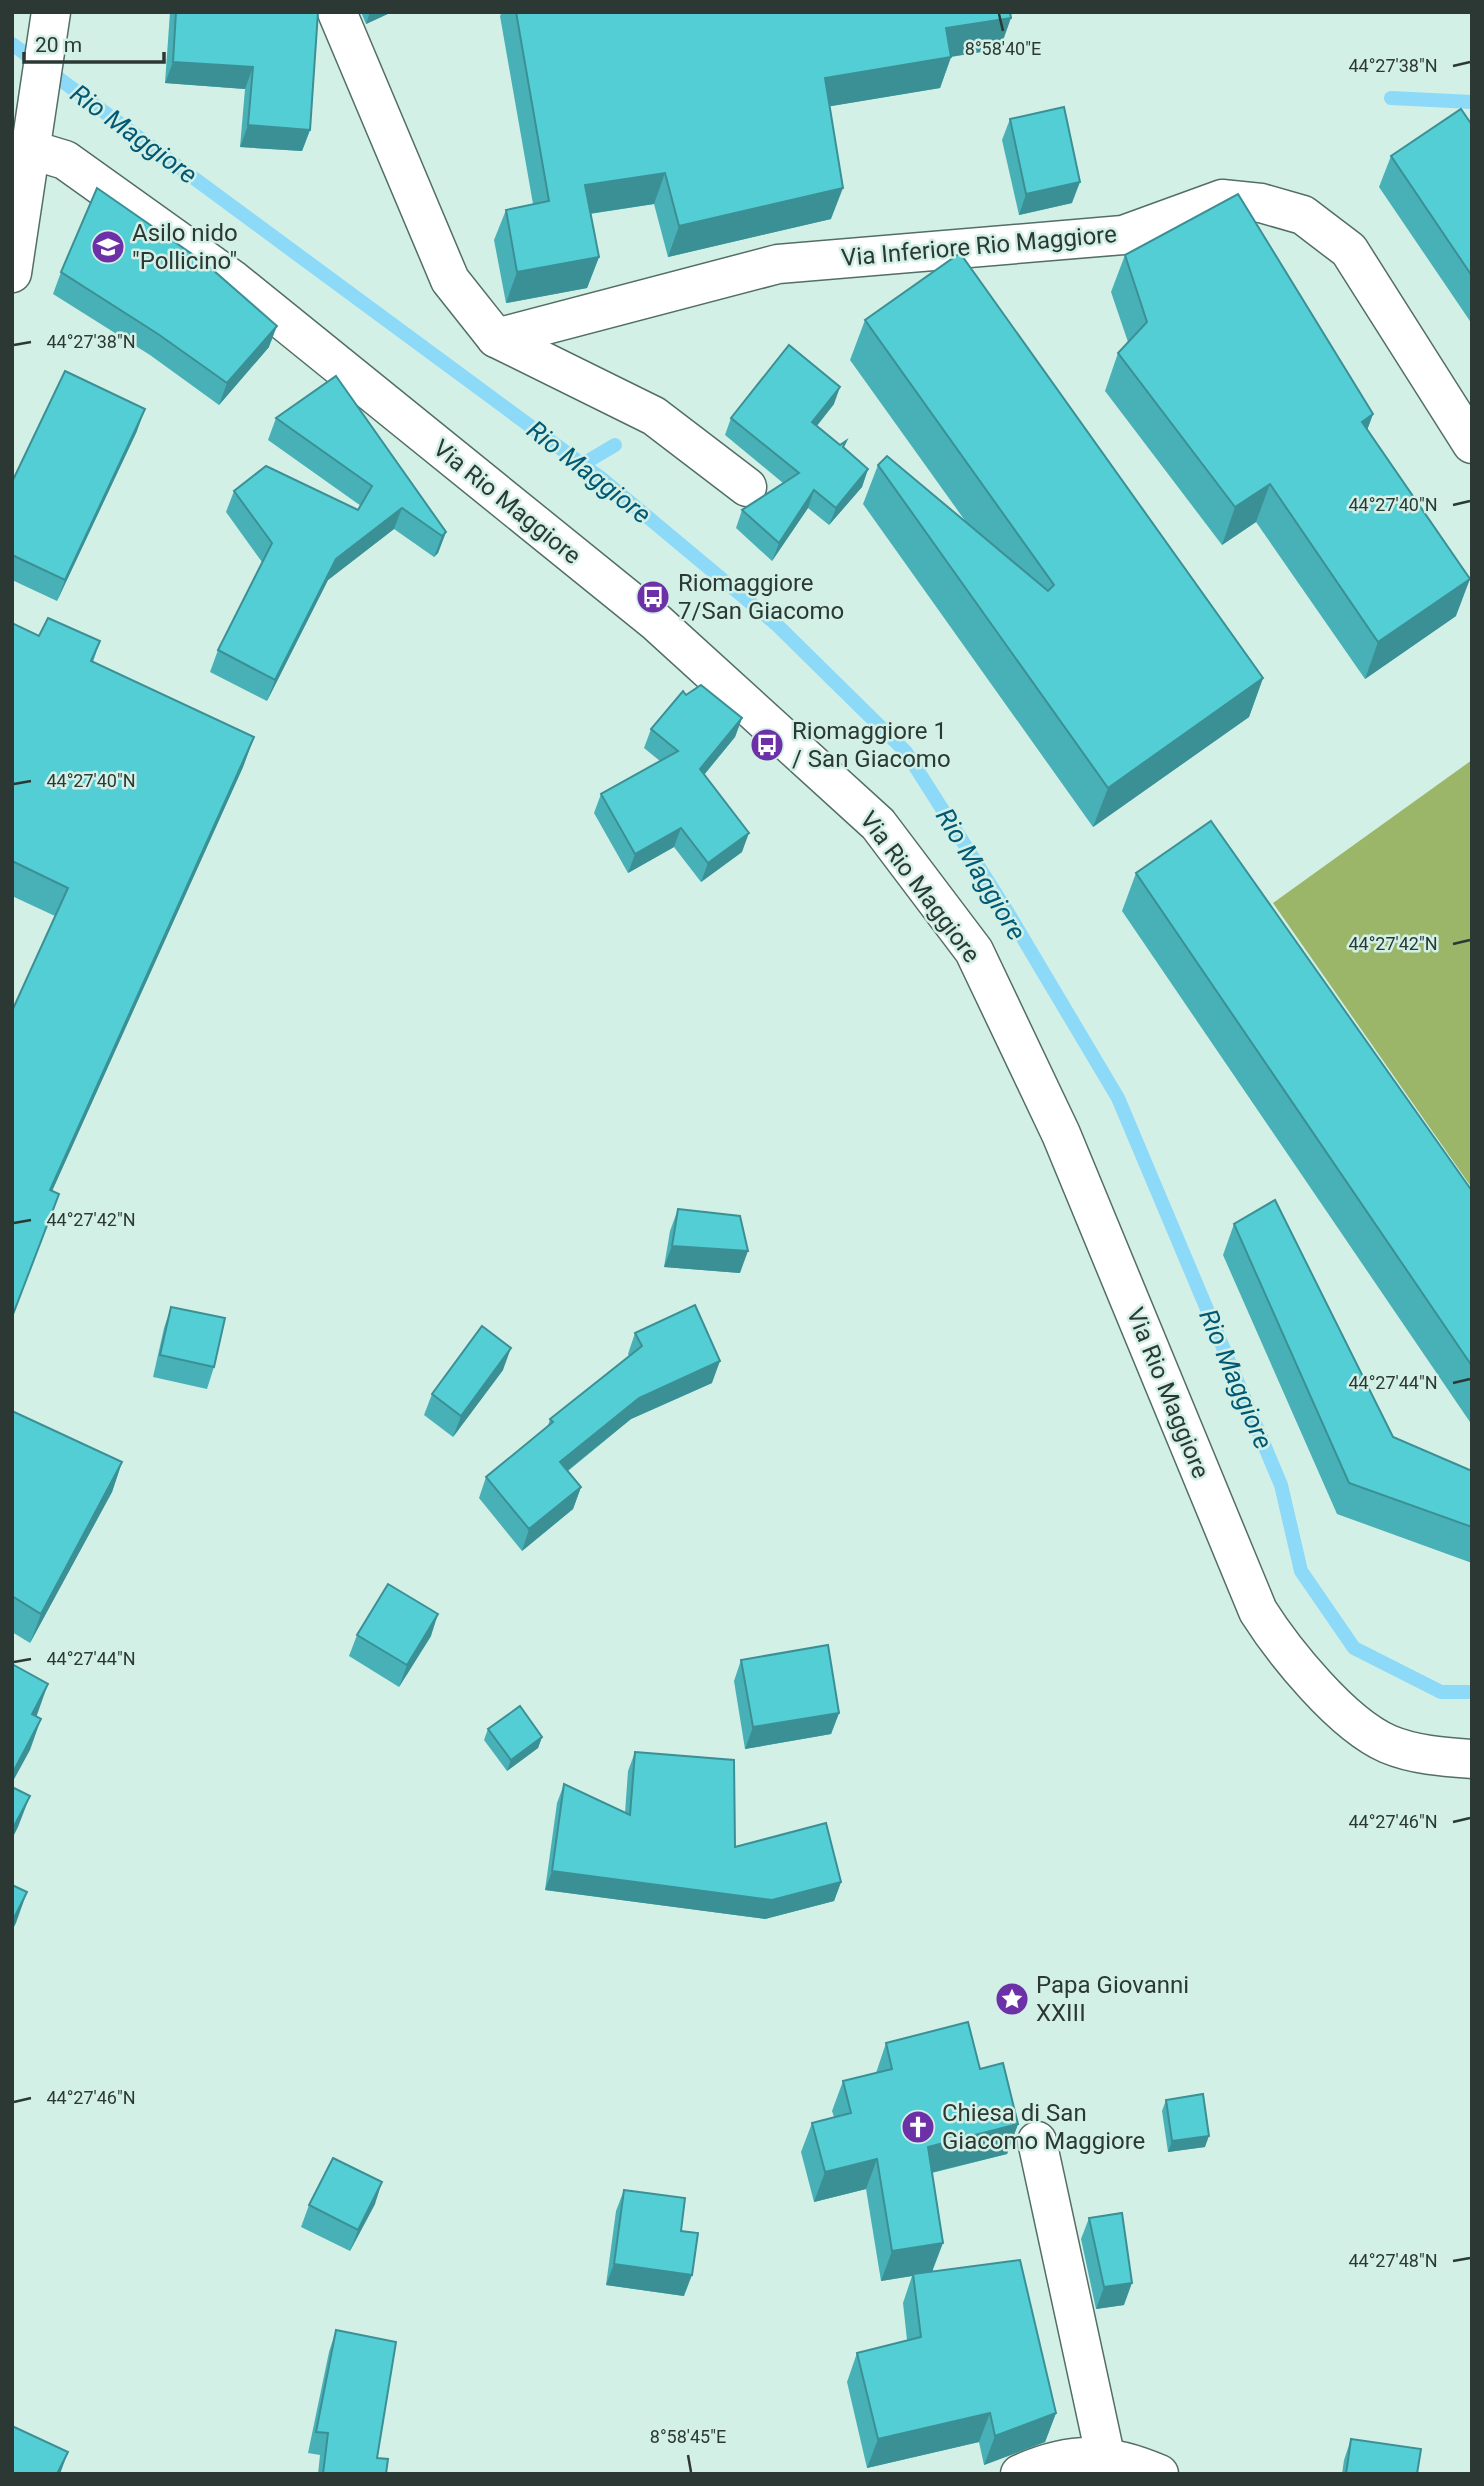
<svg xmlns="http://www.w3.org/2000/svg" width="1484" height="2486" font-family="Roboto,sans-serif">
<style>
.forest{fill:#9bb668}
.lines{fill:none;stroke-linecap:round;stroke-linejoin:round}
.stream{stroke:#8dd9f8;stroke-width:14}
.street-casing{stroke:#536e66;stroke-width:41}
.street{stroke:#fff;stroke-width:38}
.wall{fill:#48b1b7}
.shaded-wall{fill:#3b9095}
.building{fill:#54ced5;stroke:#3b9095;stroke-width:2}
.ticks{fill:none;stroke:#2c3834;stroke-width:2.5}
.labels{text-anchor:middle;stroke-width:5;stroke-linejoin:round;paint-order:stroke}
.poi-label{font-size:24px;fill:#2c3834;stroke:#d3f0e7;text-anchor:start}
.street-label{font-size:24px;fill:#2c3834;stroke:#d3f0e7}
.water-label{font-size:26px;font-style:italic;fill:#015973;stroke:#d3f0e7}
.ticks-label{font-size:18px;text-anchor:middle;fill:#2c3834;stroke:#d3f0e7;stroke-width:5;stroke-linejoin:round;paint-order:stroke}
</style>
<rect width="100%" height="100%" fill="#d3f0e7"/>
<path class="forest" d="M1472,760V1188L1273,903Z"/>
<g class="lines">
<g class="stream">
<path d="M12,44L602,479L776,624L906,752L1008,913L1118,1098L1281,1485L1301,1571L1354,1648L1441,1692H1472"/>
<path d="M1391,98L1472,102"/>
<path d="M583,464L615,445"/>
</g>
<defs>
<g id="street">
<path d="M337,12L450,280L496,338L654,416L747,487"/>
<path d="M32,150L65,160L233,280L656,622L878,824L974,951L1061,1134L1258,1611C1284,1652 1342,1724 1388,1744C1414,1755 1444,1757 1472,1759"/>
<path d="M12,273L51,12"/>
<path d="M496,338L778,264L1123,235L1222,199L1261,203L1303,215L1349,250L1472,444"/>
<path d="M1037,2141L1105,2455"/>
<path d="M1020,2474C1071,2451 1109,2452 1159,2474"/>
</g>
</defs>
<use href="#street" class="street-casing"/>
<use href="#street" class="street"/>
</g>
<g class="wall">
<path d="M170,12H318L310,130L302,151L240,147L245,89L165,83Z"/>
<path d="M361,12H392L366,24Z"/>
<path d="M502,12H1010L1000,49L951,57L940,88L830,106L831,219L668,257L654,204L590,214L599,257L587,288L506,303L494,240L506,210L533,204L500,16Z"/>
<path d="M1010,119L1072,203L1019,215L1002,140Z"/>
<path d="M1472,125V324L1379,187L1391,156Z"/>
<path d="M1125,255L1373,414L1367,430L1456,616L1365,679L1256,522L1222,545L1105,391L1118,353L1128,342L1111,292Z"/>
<path d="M61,272L269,347L219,405L150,355L53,294Z"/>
<path d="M865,320L1263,678L1249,717L1093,827L863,504L878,465L966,522L850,360Z"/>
<path d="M834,404L817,426L868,469L862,487L829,525L808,508L772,561L736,528L742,510L783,483L725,435L731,418Z"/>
<path d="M276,418L446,532L438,553L434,557L394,529L328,580L267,701L210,672L218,650L262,562L226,512L234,491L358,510L361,506L268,440Z"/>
<path d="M137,431L57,601L12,580V482Z"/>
<path d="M12,623L39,636L100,641L93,662L254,737L243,767L52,1191L49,1223L55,916L12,896Z"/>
<path d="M686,695L742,718L735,737L704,775L742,852L701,882L674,847L628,873L594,813L601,794L660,761L644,748L651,729Z"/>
<path d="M1136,873L1472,1191V1425L1122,911Z"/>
<path d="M678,1209L740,1273L664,1267L670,1231Z"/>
<path d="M1234,1224L1393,1437L1472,1471V1563L1337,1514L1223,1255Z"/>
<path d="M171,1307L214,1367L207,1389L153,1377L164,1328Z"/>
<path d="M635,1333L712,1383L631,1419L568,1471L581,1487L573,1509L522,1551L479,1498L486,1477L548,1426L550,1419L629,1356L628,1354Z"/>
<path d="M503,1370L453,1437L424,1415L432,1394Z"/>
<path d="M12,1411L122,1462L112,1492L30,1643L12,1632Z"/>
<path d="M357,1635L431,1636L399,1687L349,1656Z"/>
<path d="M741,1660L839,1713L831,1734L745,1749L734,1681Z"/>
<path d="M488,1729L542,1737L538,1748L507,1771L484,1740Z"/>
<path d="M635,1752L735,1847L841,1882L834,1901L765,1919L545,1890L557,1803L564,1784L625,1813L628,1771Z"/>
<path d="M886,2043L980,2069L1018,2124L1007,2154L932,2173L933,2271L1056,2413L1045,2442L984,2465L979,2442L867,2468L847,2382L857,2353L907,2340L903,2303L912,2276L881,2281L866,2189L814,2202L801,2152L812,2123L834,2117L832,2111L843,2081L876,2073Z"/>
<path d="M1166,2100L1205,2147L1168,2152L1162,2111Z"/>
<path d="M624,2190L681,2231L684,2296L606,2285L616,2211Z"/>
<path d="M375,2204L350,2251L301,2227L309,2205Z"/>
<path d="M1089,2218L1124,2305L1096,2309L1081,2239Z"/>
<path d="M336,2330L377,2458L386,2474H318L320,2455L308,2453L329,2352Z"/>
<path d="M1351,2439L1417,2474H1342L1344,2460Z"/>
</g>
<g class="shaded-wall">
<path d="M370,12H392L366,24Z"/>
<path d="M1011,18L1000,49L935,59L946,28Z"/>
<path d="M951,57L940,88L814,109L825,78Z"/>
<path d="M173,62L253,67L245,89L165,83Z"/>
<path d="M248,125L310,130L302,151L240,147Z"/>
<path d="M665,173L654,204L573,216L585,185Z"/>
<path d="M1080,182L1072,203L1019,215L1026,194Z"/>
<path d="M843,188L831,219L668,257L679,226Z"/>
<path d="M599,257L587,288L506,303L517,272Z"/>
<path d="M277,326L269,347L219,405L227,383Z"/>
<path d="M840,387L834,404L806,439L812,422Z"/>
<path d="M145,409L137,431L57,601L65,580Z"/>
<path d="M1373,414L1359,452L1362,422Z"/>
<path d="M868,469L862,487L829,525L836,508Z"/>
<path d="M1270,484L1256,522L1222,545L1235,507Z"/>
<path d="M814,490L808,508L772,561L779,543Z"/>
<path d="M402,508L394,529L328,580L267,701L275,680L336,559Z"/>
<path d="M446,532L438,553L434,557L442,536Z"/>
<path d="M1470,579L1456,616L1365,679L1378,642Z"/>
<path d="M1263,678L1249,717L1093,827L1108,788Z"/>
<path d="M742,718L735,737L693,788L700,769Z"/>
<path d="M254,737L243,767L39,1220L50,1190Z"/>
<path d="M681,828L674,847L628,873L635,854Z"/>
<path d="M749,833L742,852L701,882L708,863Z"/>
<path d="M672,1246L748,1251L740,1273L664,1267Z"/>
<path d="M511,1348L503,1370L453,1437L461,1416Z"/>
<path d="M720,1361L712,1383L631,1419L552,1483L560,1462L639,1398Z"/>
<path d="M122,1462L112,1492L30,1643L41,1614Z"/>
<path d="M581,1487L573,1509L522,1551L529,1529Z"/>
<path d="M438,1614L431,1636L399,1687L407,1665Z"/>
<path d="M48,1684L37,1715L20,1745L32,1714Z"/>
<path d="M839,1713L831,1734L745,1749L753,1727Z"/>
<path d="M41,1719L30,1750L12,1783V1774Z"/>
<path d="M542,1737L538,1748L507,1771L511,1760Z"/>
<path d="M30,1796L18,1827L12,1839V1830Z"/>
<path d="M552,1871L841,1882L834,1901L765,1919L545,1890Z"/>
<path d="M27,1892L16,1923L12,1931V1922Z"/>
<path d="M1018,2124L1007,2154L917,2176L928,2147Z"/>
<path d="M1209,2136L1205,2147L1168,2152L1172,2141Z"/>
<path d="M877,2159L866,2189L814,2202L825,2172Z"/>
<path d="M382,2182L375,2204L350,2251L358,2230Z"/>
<path d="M943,2243L932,2272L913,2274L912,2276L881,2281L892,2251Z"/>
<path d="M614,2264L692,2275L684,2296L606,2285Z"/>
<path d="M1132,2283L1124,2305L1096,2309L1104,2287Z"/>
<path d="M990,2413L979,2442L867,2468L878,2439Z"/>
<path d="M1056,2413L1045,2442L984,2465L995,2436Z"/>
<path d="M68,2452L60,2474H57Z"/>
</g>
<g class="building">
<path d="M176,12H318L310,130L248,125L253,67L173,62Z"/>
<path d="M516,12H1010L1011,18L946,28L951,57L825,78L843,188L679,226L665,173L585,185L599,257L517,272L506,210L549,201Z"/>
<path d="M1064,107L1080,182L1026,194L1010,119Z"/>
<path d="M1461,109L1472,125V276L1391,156Z"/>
<path d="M97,188L205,263L277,326L227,383L158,334L61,272Z"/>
<path d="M1238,194L1373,414L1362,422L1470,579L1378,642L1270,484L1235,507L1118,353L1147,322L1125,255Z"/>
<path d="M960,253L1263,678L1108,788L878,465L887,456L1048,591L1054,585L865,320Z"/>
<path d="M789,345L840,387L812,422L840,445L846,441L843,447L868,469L836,508L814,490L779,543L742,510L799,473L731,418Z"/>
<path d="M65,371L145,409L65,580L12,555V482Z"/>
<path d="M336,376L446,532L442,536L402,508L336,559L275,680L218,650L272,543L234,491L266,466L358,510L372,486L276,418Z"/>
<path d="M48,618L100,641L91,661L254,737L50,1190L59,1194L12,1317V1011L68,888L12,861V623L39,636Z"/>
<path d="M701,685L742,718L700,769L749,833L708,863L681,828L635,854L601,794L678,751L651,729L683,691L686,695Z"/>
<path d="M1211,821L1472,1191V1366L1136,873Z"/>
<path d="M1275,1200L1393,1437L1472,1471V1527L1349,1483L1234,1224Z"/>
<path d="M678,1209L740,1216L748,1251L672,1246Z"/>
<path d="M695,1305L720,1361L639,1398L560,1462L581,1487L529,1529L486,1477L553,1422L550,1419L642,1346L635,1333Z"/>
<path d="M171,1307L225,1318L214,1367L160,1355Z"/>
<path d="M482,1326L511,1348L461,1416L432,1394Z"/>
<path d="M12,1411L122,1462L41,1614L12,1596Z"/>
<path d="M388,1584L438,1614L407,1665L357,1635Z"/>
<path d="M828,1645L839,1713L753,1727L741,1660Z"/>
<path d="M12,1664L48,1684L32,1714L41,1719L12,1774Z"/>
<path d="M520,1706L542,1737L511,1760L488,1729Z"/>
<path d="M635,1752L734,1760L735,1847L826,1823L841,1882L772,1900L552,1871L564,1784L630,1815Z"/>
<path d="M12,1787L30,1796L12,1830Z"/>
<path d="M12,1885L27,1892L12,1922Z"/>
<path d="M968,2022L980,2069L1003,2063L1018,2124L928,2147L943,2243L892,2251L877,2159L825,2172L812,2123L851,2113L843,2081L892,2069L886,2043Z"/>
<path d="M1203,2094L1209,2136L1172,2141L1166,2100Z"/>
<path d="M333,2158L382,2182L358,2230L309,2205Z"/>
<path d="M624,2190L685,2198L681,2231L698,2233L692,2275L614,2264Z"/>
<path d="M1122,2213L1132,2283L1104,2287L1089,2218Z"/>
<path d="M1020,2260L1056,2413L995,2436L990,2413L878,2439L857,2353L921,2337L913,2274Z"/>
<path d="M336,2330L396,2342L377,2458L388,2459L386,2474H323L328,2433L316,2432Z"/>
<path d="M12,2426L68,2452L57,2474H12Z"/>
<path d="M1351,2439L1421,2449L1417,2474H1346Z"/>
</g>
<path class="ticks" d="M999,14L1003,31M1453,66L1470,62M14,345L31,342M1453,505L1470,501M14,784L31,781M1453,944L1470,940M14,1223L31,1220M1453,1383L1470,1379M14,1662L31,1659M1453,1822L1470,1818M14,2102L31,2098M1453,2261L1470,2258M688,2455L691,2472"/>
<defs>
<symbol id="school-disc" viewBox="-11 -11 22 22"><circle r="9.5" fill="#6c31a7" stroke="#d3f0e7"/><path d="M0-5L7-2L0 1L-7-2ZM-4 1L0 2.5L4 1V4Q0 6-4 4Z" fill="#fff"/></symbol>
<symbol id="bus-disc" viewBox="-11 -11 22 22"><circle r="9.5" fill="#6c31a7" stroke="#d3f0e7"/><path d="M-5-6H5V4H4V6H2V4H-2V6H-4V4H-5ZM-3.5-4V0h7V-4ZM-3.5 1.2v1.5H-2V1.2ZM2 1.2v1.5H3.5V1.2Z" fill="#fff"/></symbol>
<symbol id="sight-disc" viewBox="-11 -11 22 22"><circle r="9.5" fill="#6c31a7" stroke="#d3f0e7"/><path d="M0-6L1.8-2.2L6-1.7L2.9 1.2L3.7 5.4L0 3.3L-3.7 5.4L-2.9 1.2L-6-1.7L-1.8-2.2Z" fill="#fff"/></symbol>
<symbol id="church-disc" viewBox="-11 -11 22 22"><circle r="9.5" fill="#6c31a7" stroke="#d3f0e7"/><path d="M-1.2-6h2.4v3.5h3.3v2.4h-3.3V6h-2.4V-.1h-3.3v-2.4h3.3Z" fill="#fff"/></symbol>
</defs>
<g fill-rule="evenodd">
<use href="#school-disc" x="89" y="228" width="38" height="38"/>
<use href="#bus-disc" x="634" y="578" width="38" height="38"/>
<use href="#bus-disc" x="748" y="726" width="38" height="38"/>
<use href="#sight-disc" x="993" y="1980" width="38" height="38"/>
<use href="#church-disc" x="899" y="2108" width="38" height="38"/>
</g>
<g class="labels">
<g class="poi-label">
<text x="132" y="241">Asilo nido<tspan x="132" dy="28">"Pollicino"</tspan></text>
<text x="678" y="591">Riomaggiore<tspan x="678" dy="28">7/San Giacomo</tspan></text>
<text x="792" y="739">Riomaggiore 1<tspan x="792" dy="28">/ San Giacomo</tspan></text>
<text x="1036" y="1993">Papa Giovanni<tspan x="1036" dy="28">XXIII</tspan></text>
<text x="942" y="2121">Chiesa di San<tspan x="942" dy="28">Giacomo Maggiore</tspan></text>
</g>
<g class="street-label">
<text transform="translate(979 246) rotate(-5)" y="8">Via Inferiore Rio Maggiore</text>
<text transform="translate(507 502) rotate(39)" y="8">Via Rio Maggiore</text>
<text transform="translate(920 887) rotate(53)" y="8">Via Rio Maggiore</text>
<text transform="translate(1168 1393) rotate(68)" y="8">Via Rio Maggiore</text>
</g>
<g class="water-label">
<text transform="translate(134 134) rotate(36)" y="9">Rio Maggiore</text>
<text transform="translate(589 472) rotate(38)" y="9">Rio Maggiore</text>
<text transform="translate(981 874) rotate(59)" y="9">Rio Maggiore</text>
<text transform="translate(1236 1379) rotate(67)" y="9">Rio Maggiore</text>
</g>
</g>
<g class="ticks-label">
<text x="1003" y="55">8°58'40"E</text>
<text x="1393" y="72">44°27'38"N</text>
<text x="91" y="348">44°27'38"N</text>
<text x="1393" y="511">44°27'40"N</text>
<text x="91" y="787">44°27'40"N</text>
<text x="1393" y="950">44°27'42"N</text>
<text x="91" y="1226">44°27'42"N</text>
<text x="1393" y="1389">44°27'44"N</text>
<text x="91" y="1665">44°27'44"N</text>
<text x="1393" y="1828">44°27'46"N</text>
<text x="91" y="2104">44°27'46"N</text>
<text x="1393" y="2267">44°27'48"N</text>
<text x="688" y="2443">8°58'45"E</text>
</g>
<rect width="1484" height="2486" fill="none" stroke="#2c3834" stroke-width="28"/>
<path d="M24 52v10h140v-10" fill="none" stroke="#2c3834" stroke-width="3.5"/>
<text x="35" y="52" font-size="21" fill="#2c3834" stroke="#d3f0e7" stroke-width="5" paint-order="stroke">20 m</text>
</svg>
